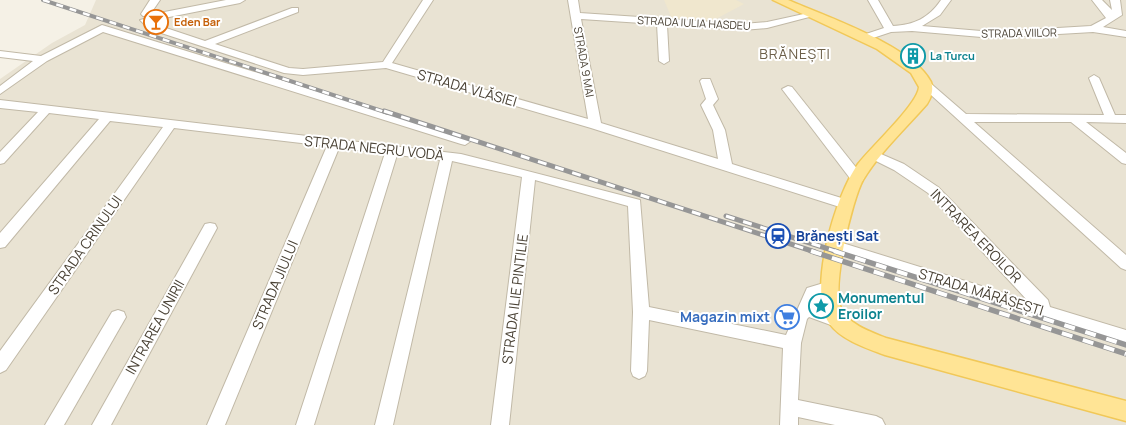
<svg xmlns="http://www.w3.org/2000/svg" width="1126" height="425" font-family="Manrope,sans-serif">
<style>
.residential{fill:#e9e3d3}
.education{fill:#f0e7ce}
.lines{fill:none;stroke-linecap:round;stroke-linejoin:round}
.minor-casing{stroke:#c1b9a7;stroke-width:2}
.major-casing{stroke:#f1c858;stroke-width:3}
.minor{fill:#fff;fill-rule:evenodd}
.major{fill:#ffe495;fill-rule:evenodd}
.rail-far2-casing{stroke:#969696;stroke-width:4}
.rail-far1-casing{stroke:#969696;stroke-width:5}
.rail-casing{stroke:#969696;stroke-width:5.5}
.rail-far2{stroke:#fff;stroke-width:2.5;stroke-dasharray:7;stroke-linecap:butt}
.rail-far1{stroke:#fff;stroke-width:3;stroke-dasharray:9;stroke-linecap:butt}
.rail{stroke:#fff;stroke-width:4;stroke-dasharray:11;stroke-linecap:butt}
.labels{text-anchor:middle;stroke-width:4;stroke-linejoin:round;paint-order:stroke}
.far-food-label{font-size:11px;font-weight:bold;fill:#c56008;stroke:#fff;text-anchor:start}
.far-street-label{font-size:11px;fill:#494134;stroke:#fff}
.far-culture-label{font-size:11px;font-weight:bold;fill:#0d838f;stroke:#fff;text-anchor:start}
.far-quarter-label{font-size:14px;letter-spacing:1px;fill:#6d604a;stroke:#fff}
.street-label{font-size:14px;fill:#494134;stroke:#fff}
.transit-label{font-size:14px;font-weight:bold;fill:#164399;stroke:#fff;text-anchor:start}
.culture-label{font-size:14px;font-weight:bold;fill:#0d838f;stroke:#fff;text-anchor:start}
.shop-label{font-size:14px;font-weight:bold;fill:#366cbe;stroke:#fff;text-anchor:end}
</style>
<rect width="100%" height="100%" fill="#f5f1e6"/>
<path class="residential" d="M96,0H1126V425H0V79L52,43L85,25Z"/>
<path class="education" d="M664,0H736L744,4L710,22L672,19Z"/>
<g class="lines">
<defs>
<g id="minor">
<path d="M150,0H160L149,16H143L141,14Z"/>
<path d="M226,0H245L240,3L154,20L149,17L154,14Z"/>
<path d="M423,0H433L392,63L588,119L568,0H578L580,13L743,24L767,22L813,12V16L767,28L743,30L667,25L669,61L664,64L659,61L657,24L581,19L601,123L718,159L713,130L701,105L706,99L700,81L702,79H710L718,99L713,105L725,130L732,164L851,201L853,204L846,209L591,128L386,68L303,75L284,73L149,29L140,20L148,18L157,25L205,41L292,8H298V12L215,44L289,68L303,69L383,62Z"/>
<path d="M868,0H878L893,26C914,25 929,18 941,0H951L940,15L922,26L993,32L1091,26L1106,18L1092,0H1102L1112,10L1110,0H1120L1122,15L1103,27L1126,31V37L1093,32L993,38L912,31L891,32L864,41L860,40V36L884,28Z"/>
<path d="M102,25L469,138L471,141L465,145L461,144L103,32L47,61L0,94V86L33,61L0,57V51L41,56Z"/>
<path d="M1094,75L1099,78L1115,115H1126V123L1086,122L1126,153V164L1122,163L1071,122H974L1126,255V270L1121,268L919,84L925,81L929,82L966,114L1104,115L1089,78Z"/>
<path d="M788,86L792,87L862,175L864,178L862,181H852L782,89Z"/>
<path d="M0,100L461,154L640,200L649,307L786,335L807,288L827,282L832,284L835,288L832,292L818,297L816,304L822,309L845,316L847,321L845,326L839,328L809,317L807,319L801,343L798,400L876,416L882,419L885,425H835L798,417V425H780L783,348L649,320L647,371L645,376L639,379L633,376L631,371L633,312L628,206L535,180L509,425H491L522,177L452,161L393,425H375L440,160L397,155L314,425H296L385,153L339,148L225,425H207L327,146L174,128L6,370L0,373V351L163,127L110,121L5,247L0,248V233L99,119L49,113L4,163L0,164V152L38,112L0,108Z"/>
<path d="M874,151L904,164L938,187L1048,300L1050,307L1126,330V344L831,251L829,247L831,243L836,241L1027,300L928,193L894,170L870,158L868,155L870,152Z"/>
<path d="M210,223L215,224L217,228L111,425H92L205,224Z"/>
<path d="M118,310L124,312L126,317L64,425H45L112,312Z"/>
</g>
<path id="major" d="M773,0H788C825,16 913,46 931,82C934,89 931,98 927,104C905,129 880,152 863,180C852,200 830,291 842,310C850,325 871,332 886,338L1126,401V421L885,355C866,348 841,340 829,323C807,290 836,194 858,164C871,147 918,104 919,87L911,73L877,49Z"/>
</defs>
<use href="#minor" class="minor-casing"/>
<use href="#major" class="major-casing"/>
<use href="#minor" class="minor"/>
<use href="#major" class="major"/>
<defs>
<path id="rail-far2" d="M43,0L388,113"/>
<g id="rail-far1">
<path d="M384,111L815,252"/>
<path d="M726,216L838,252"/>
</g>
<g id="rail">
<path d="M811,251L1126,354"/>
<path d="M834,251L1126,345"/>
</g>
</defs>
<use href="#rail-far2" class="rail-far2-casing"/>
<use href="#rail-far1" class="rail-far1-casing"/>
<use href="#rail" class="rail-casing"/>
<use href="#rail-far2" class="rail-far2"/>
<use href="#rail-far1" class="rail-far1"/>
<use href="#rail" class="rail"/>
</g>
<defs>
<symbol id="bar-ring" viewBox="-11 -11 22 22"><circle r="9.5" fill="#fff" stroke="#e8710a" stroke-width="1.5"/><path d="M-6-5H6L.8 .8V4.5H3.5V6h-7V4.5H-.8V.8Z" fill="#e8710a"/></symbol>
<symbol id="building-ring" viewBox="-11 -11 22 22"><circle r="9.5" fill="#fff" stroke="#0f9aa8" stroke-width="1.5"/><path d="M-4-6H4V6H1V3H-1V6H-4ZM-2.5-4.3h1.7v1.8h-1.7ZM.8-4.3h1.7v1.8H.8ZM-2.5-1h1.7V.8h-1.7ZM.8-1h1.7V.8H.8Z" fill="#0f9aa8"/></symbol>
<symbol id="station-ring" viewBox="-11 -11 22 22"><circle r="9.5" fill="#fff" stroke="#1a4fb4" stroke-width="1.5"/><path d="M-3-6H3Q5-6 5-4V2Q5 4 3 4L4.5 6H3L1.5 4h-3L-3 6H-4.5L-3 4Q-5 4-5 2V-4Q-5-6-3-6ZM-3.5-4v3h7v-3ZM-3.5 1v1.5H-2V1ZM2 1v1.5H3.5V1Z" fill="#1a4fb4"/></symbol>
<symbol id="sight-ring" viewBox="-11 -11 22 22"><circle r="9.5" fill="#fff" stroke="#0f9aa8" stroke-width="1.5"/><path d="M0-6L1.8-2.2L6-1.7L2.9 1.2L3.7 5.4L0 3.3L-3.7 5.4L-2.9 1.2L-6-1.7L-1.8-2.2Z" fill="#0f9aa8"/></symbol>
<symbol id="supermarket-ring" viewBox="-11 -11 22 22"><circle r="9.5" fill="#fff" stroke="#3f7fe0" stroke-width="1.5"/><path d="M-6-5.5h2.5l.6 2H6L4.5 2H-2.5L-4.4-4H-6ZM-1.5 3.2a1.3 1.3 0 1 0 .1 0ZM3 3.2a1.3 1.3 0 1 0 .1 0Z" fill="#3f7fe0"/></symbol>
</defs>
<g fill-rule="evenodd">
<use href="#bar-ring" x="142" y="8" width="28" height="28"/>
<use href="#building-ring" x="899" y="42" width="28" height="28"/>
<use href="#station-ring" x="764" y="222" width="28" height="28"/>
<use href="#sight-ring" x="807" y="292" width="28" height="28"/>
<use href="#supermarket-ring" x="773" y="303" width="28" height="28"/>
</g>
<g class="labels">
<g class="far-food-label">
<text x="174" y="26">Eden Bar</text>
</g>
<g class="far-street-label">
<text transform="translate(694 23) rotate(3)" y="4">STRADA IULIA HASDEU</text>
<text transform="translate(1019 33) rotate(-1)" y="4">STRADA VIILOR</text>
<text transform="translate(584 62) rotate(80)" y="4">STRADA 9 MAI</text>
</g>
<g class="far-culture-label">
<text x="930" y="60">La Turcu</text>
</g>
<g class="far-quarter-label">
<text x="795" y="59">BRĂNEȘTI</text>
</g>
<g class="street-label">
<text transform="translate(467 88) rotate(16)" y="5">STRADA VLĂSIEI</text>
<text transform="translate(374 148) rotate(6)" y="5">STRADA NEGRU VODĂ</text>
<text transform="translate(976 236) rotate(46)" y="5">INTRAREA EROILOR</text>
<text transform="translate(85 245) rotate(-55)" y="5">STRADA CRINULUI</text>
<text transform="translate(275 285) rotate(-67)" y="5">STRADA JIULUI</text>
<text transform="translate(981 292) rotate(17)" y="5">STRADA MĂRĂȘEȘTI</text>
<text transform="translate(515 299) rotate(-83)" y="5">STRADA ILIE PINTILIE</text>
<text transform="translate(155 327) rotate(-61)" y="5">INTRAREA UNIRII</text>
</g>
<g class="transit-label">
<text x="796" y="241">Brănești Sat</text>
</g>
<g class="culture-label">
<text x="838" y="303">Monumentul<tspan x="838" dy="16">Eroilor</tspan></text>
</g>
<g class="shop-label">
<text x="770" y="322">Magazin mixt</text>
</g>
</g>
</svg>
